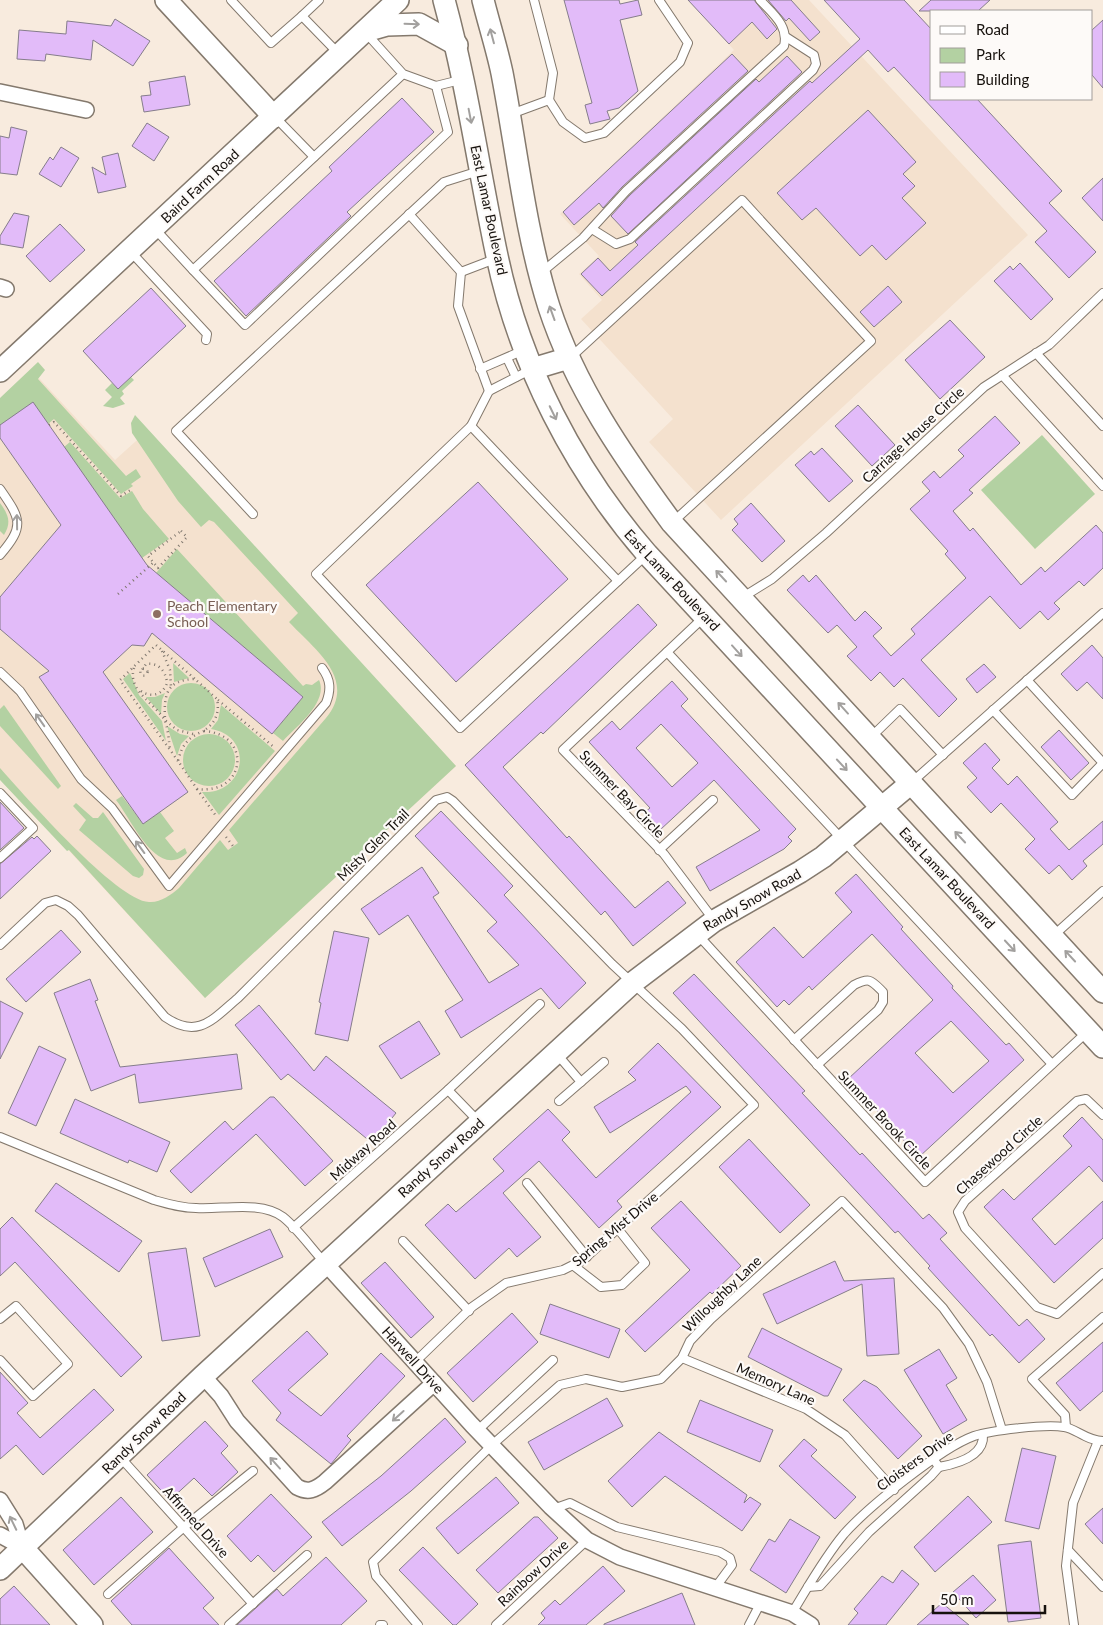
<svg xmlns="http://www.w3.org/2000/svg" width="1103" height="1625" font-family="Lato,sans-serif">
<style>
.built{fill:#f4e1ce}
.green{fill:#b3d1a2}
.building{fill:#e2bbf9;stroke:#857d8b;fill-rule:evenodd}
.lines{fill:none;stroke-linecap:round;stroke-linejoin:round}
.lane-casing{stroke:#84796d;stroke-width:10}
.street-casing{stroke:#84796d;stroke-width:18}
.secondary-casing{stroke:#84796d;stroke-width:24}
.path{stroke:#7f776e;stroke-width:2.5;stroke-dasharray:1 4;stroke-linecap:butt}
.lane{stroke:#fff;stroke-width:8}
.street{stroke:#fff;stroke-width:15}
.secondary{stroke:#fff;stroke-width:21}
.oneway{stroke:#a2a09e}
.education-dot{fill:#8d6e63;stroke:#fdfaf8;stroke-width:2}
.labels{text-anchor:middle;stroke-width:4.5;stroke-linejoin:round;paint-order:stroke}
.street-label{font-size:14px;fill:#16110d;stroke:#fdfaf8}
.education-label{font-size:14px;fill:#785e54;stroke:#fdfaf8;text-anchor:start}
</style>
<rect width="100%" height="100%" fill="#f8ebde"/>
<g class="built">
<path d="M688,0H809L1028,235L721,520L649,442L673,419L581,319L602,300L579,274L599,256L560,214L734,50Z"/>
<path d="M39,378L115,460L146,432L456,766L205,998L0,776V414Z"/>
</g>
<g class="green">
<path d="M38,362L45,370L38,379L126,476L136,469L141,477L131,484L133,486L121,494L54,419L48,424L0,425V398Z"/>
<path d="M131,377L134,380L122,391L124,394L120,398L125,404L113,408L103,406L112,397L105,390L112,383L118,389Z"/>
<path d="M135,415L456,766L205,998L69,850L67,851L0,780V768C24,795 117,901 149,902C160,903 171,895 179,888L220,840L228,850L238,843L229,830L326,718C358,679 314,649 289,622L298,613L214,522L209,520L201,527L178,501L132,433L131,423Z"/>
<path d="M1042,435L1095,494L1035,549L981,490Z"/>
<path d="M70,442L120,498L132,491L143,509L169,539L142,558L64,447Z"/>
<path d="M0,503C8,514 12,522 4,535L0,531Z"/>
<path d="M177,549L303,686L306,684L312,685L319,680C329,702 296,727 283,741L273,733L303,697L156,573Z"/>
<path d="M173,663L189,678L174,682Z"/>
<path d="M130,673L139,695L162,721L166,741L123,679Z"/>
<circle cx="191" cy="707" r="24"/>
<path d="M165,693L162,700L161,714L146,697H155Z"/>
<path d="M4,705L61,786L58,789L0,726V709Z"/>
<path d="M221,705L275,751L219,815L202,792C246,795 255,736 211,729L218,720Z"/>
<path d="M167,726L180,734L189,736L181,744L177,756Z"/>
<circle cx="209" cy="760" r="26"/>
<path d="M122,796L143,824L160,812L174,831L165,838L177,853L185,848L187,853C157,881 132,820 116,800Z"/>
<path d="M76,803L93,818H98L103,812L144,869L143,875L139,878L133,876L79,830L86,820L73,806Z"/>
</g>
<g class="building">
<path d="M564,0H619L620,4L638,0L642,15L620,20L638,91L619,108L607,111L610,119L590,124L585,105L592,103Z"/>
<path d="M688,0H754L777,29L767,39L752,22L729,44Z"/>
<path d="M768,0H791L820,32L810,41L789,18L786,21Z"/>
<path d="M824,0H904L932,30V99H977L1062,191L1049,203L1096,252L1069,278L1035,242L1047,231L894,67L888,72L868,50L602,296L581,274L598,258L610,271L638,245L635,242L810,81L812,83L860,39Z"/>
<path d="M931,0H990L978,11H919Z"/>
<path d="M115,19L150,41L133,66L93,40L91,60L46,54L45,61L17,59L19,30L66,34L67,21L111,26Z"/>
<path d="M1103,20V88L1092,75V30Z"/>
<path d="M732,54L748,71L622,187L603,208L599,203L574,225L563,212Z"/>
<path d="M787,56L802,72L628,234L611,216L630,195L756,79L759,82Z"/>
<path d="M185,76L190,105L144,112L141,96L151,95L149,82Z"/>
<path d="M402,98L434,132L347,212L351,216L246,316L214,281L332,171L329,167Z"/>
<path d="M868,110L916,162L903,174L915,186L902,198L926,223L886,260L872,245L860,256L816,208L802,220L777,193Z"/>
<path d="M147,123L169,137L154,161L132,146Z"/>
<path d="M11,127L27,131L17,175L0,173V136L9,138Z"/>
<path d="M61,147L79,158L61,187L39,174L50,157L53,160Z"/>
<path d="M118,153L126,187L98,193L92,167L106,175L102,157Z"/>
<path d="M1103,178V221L1082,198Z"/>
<path d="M14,213L29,216L23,248L0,244V236Z"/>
<path d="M60,224L85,250L50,282L26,256Z"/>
<path d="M1020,263L1053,299L1031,320L994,281L1010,266L1013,270Z"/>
<path d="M888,286L902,302L874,327L860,312Z"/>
<path d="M151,288L186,326L118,389L83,351Z"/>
<path d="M950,320L985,357L940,399L905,360Z"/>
<path d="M33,402L147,565L303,697L272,734L152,633L144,646L132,645L103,672L188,792L143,824L39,677L49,671L0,629V597L61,525L0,438V425Z"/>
<path d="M858,405L895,445L872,466L835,426Z"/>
<path d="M995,416L1020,443L969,490L973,493L953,511L970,531L973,528L1021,585L1041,567L1045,572L1096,525L1103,533V568L1084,586L1079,581L1054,603L1060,609L1048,620L1040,611L1020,629L990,596L921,660L957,699L939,717L903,678L894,687L880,672L871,681L847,656L857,647L837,625L828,633L787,590L803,575L809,582L816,575L855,621L865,611L882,628L873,636L891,656L915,634L911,629L966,578L945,554L948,551L910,509L930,491L922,482L934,471L940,478L964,456L958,450Z"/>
<path d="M822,448L853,481L829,502L795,465L811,451L814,455Z"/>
<path d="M478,482L568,579L456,682L366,585Z"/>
<path d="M751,503L785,541L762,562L732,530L738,524L734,519Z"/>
<path d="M638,604L657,625L543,734L541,732L503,767L567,838L569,836L635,908L668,881L686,903L633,946L605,911L601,915L465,765Z"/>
<path d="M1092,645L1103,658V699L1087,682L1077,691L1061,674Z"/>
<path d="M984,664L996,677L977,693L966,679Z"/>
<path d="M672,681L688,699L681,706L796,829L788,837L792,841L784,849L710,891L696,867L760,830L714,780L660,830L644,813L650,808L589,742L612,721L620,730ZM661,724L698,763L672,787L636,748Z"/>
<path d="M1059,730L1089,763L1071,780L1041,747Z"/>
<path d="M985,743L1000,760L992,768L1008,785L1017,776L1058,822L1050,829L1069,850L1103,821V844L1083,861L1087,866L1072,880L1059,865L1049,874L1025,849L1035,839L1001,803L991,813L967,787L977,778L963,763Z"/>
<path d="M0,802L24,828L0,850Z"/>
<path d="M441,811L513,886L504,895L586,983L559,1009L541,988L461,1038L445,1011L463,1000L408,915L379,935L361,909L422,867L439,893L433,897L489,983L519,965L487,931L497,922L415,836Z"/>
<path d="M37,836L51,851L0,899V864L32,837L34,839Z"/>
<path d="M856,874L903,927L901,929L953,986L952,988L1006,1045L1009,1043L1024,1060L919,1157L848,1079L933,1000L872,934L812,990L809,986L789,1005L784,1000L777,1007L736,962L774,927L803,958L852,912L835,893ZM951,1021L989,1061L953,1093L915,1053Z"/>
<path d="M61,930L81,952L26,1002L6,979Z"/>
<path d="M334,931L369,938L348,1041L315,1034L321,1003L319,1002Z"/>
<path d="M694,974L805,1091L802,1093L860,1155L862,1153L923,1219L929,1214L947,1233L940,1239L1019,1326L1027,1319L1045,1339L1019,1363L992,1334L990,1336L928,1268L930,1266L898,1231L895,1233L673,993Z"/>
<path d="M90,979L98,1000L95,1001L120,1067L237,1054L242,1089L139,1103L135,1074L91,1091L54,993Z"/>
<path d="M0,1001L23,1013L0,1059Z"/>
<path d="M259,1005L314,1071L326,1056L396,1113L372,1143L288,1074L281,1080L235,1025Z"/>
<path d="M419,1021L440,1054L401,1079L379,1046Z"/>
<path d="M658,1043L721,1107L617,1201L622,1207L599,1228L539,1161L503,1193L541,1237L517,1257L509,1248L475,1279L425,1225L448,1204L456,1212L504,1171L493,1159L548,1109L570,1132L562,1140L596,1178L691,1092L686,1086L610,1133L594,1107L636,1080L628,1072Z"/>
<path d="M39,1046L66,1059L36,1126L8,1113Z"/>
<path d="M270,1097H274L333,1161L305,1186L256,1134L191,1193L170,1171L225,1121L233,1130Z"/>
<path d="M75,1099L170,1142L157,1172L129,1160L128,1163L60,1133Z"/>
<path d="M1082,1117L1103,1140V1182L1089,1166L1032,1219L1055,1245L1103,1201V1238L1054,1283L984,1207L1003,1189L1014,1200L1072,1146L1063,1136Z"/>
<path d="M749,1139L810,1205L780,1233L719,1167Z"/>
<path d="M56,1183L142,1241L119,1272L35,1211Z"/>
<path d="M681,1201L741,1266L712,1294L710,1292L645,1352L625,1331L690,1270L651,1228Z"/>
<path d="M12,1217L142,1357L121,1377L15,1262L0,1276V1229Z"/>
<path d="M270,1229L283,1257L215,1287L203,1258Z"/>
<path d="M186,1248L200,1336L162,1341L148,1253Z"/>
<path d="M835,1261L844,1281L894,1278L899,1354L867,1356L862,1284L777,1324L763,1294Z"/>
<path d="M385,1262L434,1317L411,1338L361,1283Z"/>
<path d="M550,1304L620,1329L609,1358L540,1334Z"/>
<path d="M512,1313L538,1342L473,1402L447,1373Z"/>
<path d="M762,1328L842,1369L828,1396H824L748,1357Z"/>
<path d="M307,1331L328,1354L288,1390L321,1416L381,1353L405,1376L347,1436L351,1440L331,1464L276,1420L281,1413L252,1381Z"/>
<path d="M1103,1342V1391L1080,1411L1056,1383Z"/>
<path d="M939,1349L957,1378L946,1385L967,1420L943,1434L904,1370Z"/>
<path d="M0,1372L28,1403L17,1413L40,1438L94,1389L114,1410L43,1475L16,1445L0,1459Z"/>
<path d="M864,1380L877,1387L922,1436L898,1459L843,1400Z"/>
<path d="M607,1398L623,1426L544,1470L528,1442Z"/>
<path d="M700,1400L773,1430L760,1462L687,1432Z"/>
<path d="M445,1418L466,1442L411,1491L342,1546L322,1522L381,1476Z"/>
<path d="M205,1421L228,1446L221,1453L238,1472L212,1496L194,1478L170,1500L147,1475Z"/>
<path d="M659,1432L747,1495L744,1503L750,1497L761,1504L742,1531L665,1476L632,1507L608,1481Z"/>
<path d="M804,1439L817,1450L811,1456L856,1497L835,1519L779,1466Z"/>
<path d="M1022,1448L1056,1456L1039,1529L1005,1521Z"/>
<path d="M496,1477L519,1503L458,1554L436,1528Z"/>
<path d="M271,1494L312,1537L274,1572L258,1555L251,1562L227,1536Z"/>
<path d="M968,1496L992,1522L935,1572L914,1547Z"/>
<path d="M121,1497L153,1532L94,1585L63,1550Z"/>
<path d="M1103,1508V1544L1085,1524Z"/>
<path d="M534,1517H538L558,1538L498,1593L476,1570Z"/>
<path d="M790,1519L820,1537L786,1593L750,1570L769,1539L775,1542Z"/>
<path d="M1031,1541L1041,1618L1008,1622L998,1545Z"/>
<path d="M423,1547L478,1604L456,1625H453L399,1570Z"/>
<path d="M169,1548L214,1598L203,1608L219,1625H132L111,1601Z"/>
<path d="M326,1557L367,1601L341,1625H237L277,1589L283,1596Z"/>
<path d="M603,1566L625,1591L586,1625H538L545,1618L541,1613L555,1600L560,1605Z"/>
<path d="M902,1570L919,1584L886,1625H848L858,1613L854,1609L882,1576L893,1583Z"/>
<path d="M973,1575L996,1600L976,1618L953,1592Z"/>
<path d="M14,1586L50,1625H0V1599Z"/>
<path d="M682,1593L695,1625H604V1624Z"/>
<path d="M942,1603L969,1625H917Z"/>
</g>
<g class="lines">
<defs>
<g id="lane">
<path d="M231,0L271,43L302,16"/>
<path d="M319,0L302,16L338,53"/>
<path d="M534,0L553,73L549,100"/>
<path d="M366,33L403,74L436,86L448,132L245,325L193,270L403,74"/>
<path d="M436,86L460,80"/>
<path d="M511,114L549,100L563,122L585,138L604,133L680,62L688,43L659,0"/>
<path d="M275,117L314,157"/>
<path d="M409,214L461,272L495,259"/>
<path d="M155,229L193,270"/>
<path d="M592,229L616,244L630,239L813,70L816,64L814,55L786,37"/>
<path d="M131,252L207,334L206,340"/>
<path d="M461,272L458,306L489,391"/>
<path d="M542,272L583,238L626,191L784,46C789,26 773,14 760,0"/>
<path d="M1036,353L1103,426"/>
<path d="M571,357L742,200L871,341L674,521"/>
<path d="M507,358L516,377"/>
<path d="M480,369L524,350"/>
<path d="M532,369L489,391L471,426L316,574L460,728L646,555"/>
<path d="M1002,375L1103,486"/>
<path d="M471,426L618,581"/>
<path d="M0,489C21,519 25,526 0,555"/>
<path d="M253,514L176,431L444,182L479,171"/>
<path d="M743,597L772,579L826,533L984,387L1049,345L1103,293"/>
<path d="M703,618L563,750L664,854L713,919"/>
<path d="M667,652L1052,1064"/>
<path d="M0,672L20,691L81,779L112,808L169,886L326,703C331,690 331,680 322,668"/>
<path d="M1027,680L1103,763"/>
<path d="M993,710L1072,795L1103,763"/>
<path d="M871,737L900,709L943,755"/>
<path d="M912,782L1103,613"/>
<path d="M0,793L33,828L0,858"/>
<path d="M659,850L713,800"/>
<path d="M698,935L925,1182L1087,1032"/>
<path d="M1053,936L1103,891"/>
<path d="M0,945L45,903L56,900L68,906L78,915L165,1017C198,1040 213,1019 238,998L436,800L447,797L453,801L612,964L682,1029L754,1105L583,1260L563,1270L506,1283L472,1307L415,1362"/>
<path d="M794,1040L854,985C870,977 871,980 883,992V1002L878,1010L817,1065"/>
<path d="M556,1053L581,1082"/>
<path d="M559,1101L604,1062"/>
<path d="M1103,1115L1086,1099L1077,1101L965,1201L958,1212L965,1228L1037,1307L1057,1314L1103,1273"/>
<path d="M479,1122L448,1090L540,1004"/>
<path d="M0,1137L154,1200C168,1204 181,1208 196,1208C221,1210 261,1200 283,1217C298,1229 311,1248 325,1263"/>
<path d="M527,1183L587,1257"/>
<path d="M293,1228L448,1090"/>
<path d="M403,1241L469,1311"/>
<path d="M574,1266L601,1287L622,1285L645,1263L618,1229"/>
<path d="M0,1319L16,1306L68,1364L33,1396L0,1360"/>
<path d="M682,1358L806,1409L845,1435L894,1490"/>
<path d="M1066,1427L1065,1415L1032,1379L1103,1317"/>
<path d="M478,1430L553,1360"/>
<path d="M120,1457L253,1604"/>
<path d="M939,1467C956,1464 985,1457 983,1434"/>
<path d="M553,1509L570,1503L617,1527L720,1552L730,1558L732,1565L715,1588"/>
<path d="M1068,1550L1103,1587"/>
<path d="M808,1587L820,1586L869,1532L931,1476L939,1467L934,1460"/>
<path d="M108,1594L184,1527L253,1471"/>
<path d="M792,1613C808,1587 824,1558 844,1534C868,1507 941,1448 974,1436C992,1430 1046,1424 1064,1427C1075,1428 1087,1441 1103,1441"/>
<path d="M229,1625L307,1555"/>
<path d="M380,1625H383"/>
<path d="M418,1625L376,1576L373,1562L492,1445L560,1385L586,1379L622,1387L661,1379L682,1358L690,1341L711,1319L842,1201L943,1308L969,1344L987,1382L1002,1430"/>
<path d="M496,1625L587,1540"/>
<path d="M749,1625L760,1604"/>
<path d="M1074,1625L1066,1566L1073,1503L1098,1441"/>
</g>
<g id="street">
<path d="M0,92L86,110"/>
<path d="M0,287L6,289"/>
<path d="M326,1264L472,1425L551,1507L587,1540L620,1557L792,1613L811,1625"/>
<path d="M203,1376L221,1396L237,1421L297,1487C308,1493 315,1490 325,1482L434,1383"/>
<path d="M0,1500L15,1524L22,1547"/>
<path d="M0,1535L22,1547"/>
</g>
<g id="secondary">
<path d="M166,0L274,117"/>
<path d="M444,0C467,84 479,171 497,256C520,365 574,470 647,554L1103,1047"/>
<path d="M483,0C489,24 497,49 502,73C517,151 525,231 549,307C575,387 623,456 672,523L1103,992"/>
<path d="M366,31L387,25L419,24L457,45"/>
<path d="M532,369L569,358"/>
<path d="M0,371L398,0"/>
<path d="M22,1547L92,1625"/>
<path d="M0,1569L203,1376L631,984L714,921L800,872L823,857L911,783"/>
</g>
</defs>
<use href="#lane" class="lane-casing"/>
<use href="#street" class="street-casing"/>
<use href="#secondary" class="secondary-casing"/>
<g class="path">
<path d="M49,425L54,422L121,496L132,489"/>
<path d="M181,531L187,537L158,568L148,556Z"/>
<path d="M118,594L154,562"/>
<path d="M162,651L170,670L171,687"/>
<path d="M134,668C127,690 154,703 164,719C168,726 169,742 170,750"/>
<circle cx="144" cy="672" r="3.5"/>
<path d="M141,691C151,698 163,695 167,683C166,671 158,662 146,664L142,670"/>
<path d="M218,700L275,748"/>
<path d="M204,731C252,734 247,795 197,789L178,761C182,745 188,737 204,731Z"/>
<path d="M193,734L177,730L165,720C164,696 165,680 195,679L217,699C220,713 215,724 203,731"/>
<path d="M178,761L120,680L156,645L195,679"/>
<path d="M197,789L216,816"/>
<path d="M226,837L233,846"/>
</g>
<use href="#lane" class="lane"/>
<use href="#street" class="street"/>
<use href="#secondary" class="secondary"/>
</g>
<defs><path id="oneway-shaft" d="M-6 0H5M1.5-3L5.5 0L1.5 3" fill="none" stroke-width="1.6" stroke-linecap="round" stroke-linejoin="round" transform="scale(1.25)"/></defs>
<g class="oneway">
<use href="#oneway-shaft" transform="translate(412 24) rotate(2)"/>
<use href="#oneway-shaft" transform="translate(492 36) rotate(-105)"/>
<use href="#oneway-shaft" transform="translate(470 116) rotate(79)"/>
<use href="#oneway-shaft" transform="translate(552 313) rotate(-110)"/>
<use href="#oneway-shaft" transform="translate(553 413) rotate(64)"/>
<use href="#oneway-shaft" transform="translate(17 522) rotate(-91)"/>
<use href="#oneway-shaft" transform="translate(721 576) rotate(-133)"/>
<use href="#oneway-shaft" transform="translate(737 651) rotate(48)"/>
<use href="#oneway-shaft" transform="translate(843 708) rotate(-132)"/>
<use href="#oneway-shaft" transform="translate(40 720) rotate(-125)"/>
<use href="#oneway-shaft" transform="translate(842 765) rotate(47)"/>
<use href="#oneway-shaft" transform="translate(960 837) rotate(-133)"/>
<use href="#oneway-shaft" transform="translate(140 847) rotate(-126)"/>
<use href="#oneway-shaft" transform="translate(1010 946) rotate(47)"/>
<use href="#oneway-shaft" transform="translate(1070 956) rotate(-133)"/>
<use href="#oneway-shaft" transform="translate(398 1416) rotate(138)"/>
<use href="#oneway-shaft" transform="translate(275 1463) rotate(-132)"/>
<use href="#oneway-shaft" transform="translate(13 1523) rotate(-116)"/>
</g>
<circle class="education-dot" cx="157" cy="614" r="5"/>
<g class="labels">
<g class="street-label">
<text transform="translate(200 186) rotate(-43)" y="5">Baird Farm Road</text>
<text transform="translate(489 210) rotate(78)" y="5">East Lamar Boulevard</text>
<text transform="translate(913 435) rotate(-43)" y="5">Carriage House Circle</text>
<text transform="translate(672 580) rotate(47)" y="5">East Lamar Boulevard</text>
<text transform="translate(622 794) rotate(46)" y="5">Summer Bay Circle</text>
<text transform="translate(373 845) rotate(-45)" y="5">Misty Glen Trail</text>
<text transform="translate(947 878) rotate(47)" y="5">East Lamar Boulevard</text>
<text transform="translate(752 900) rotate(-30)" y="5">Randy Snow Road</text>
<text transform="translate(885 1120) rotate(47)" y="5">Summer Brook Circle</text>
<text transform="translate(363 1150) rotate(-42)" y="5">Midway Road</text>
<text transform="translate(999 1155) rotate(-42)" y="5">Chasewood Circle</text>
<text transform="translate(441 1158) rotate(-42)" y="5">Randy Snow Road</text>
<text transform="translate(615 1229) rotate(-40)" y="5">Spring Mist Drive</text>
<text transform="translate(722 1294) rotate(-44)" y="5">Willoughby Lane</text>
<text transform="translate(413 1360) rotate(48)" y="5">Harwell Drive</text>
<text transform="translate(776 1384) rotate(24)" y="5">Memory Lane</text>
<text transform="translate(144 1433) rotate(-44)" y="5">Randy Snow Road</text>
<text transform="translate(915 1461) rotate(-36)" y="5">Cloisters Drive</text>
<text transform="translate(196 1522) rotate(48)" y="5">Affirmed Drive</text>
<text transform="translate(533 1573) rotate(-43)" y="5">Rainbow Drive</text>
</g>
<g class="education-label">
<text x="167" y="611">Peach Elementary<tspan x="167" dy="16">School</tspan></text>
</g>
</g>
<rect x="930" y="10" width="162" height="90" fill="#fdfaf8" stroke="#a19d9a"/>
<rect x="940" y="26" width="25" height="8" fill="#ffffff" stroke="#a19d9a"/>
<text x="976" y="35" font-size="15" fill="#16110d">Road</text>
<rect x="940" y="48" width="25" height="15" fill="#b3d1a2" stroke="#a19d9a"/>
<text x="976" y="60" font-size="15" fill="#16110d">Park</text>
<rect x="940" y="72" width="25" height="15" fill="#e2bbf9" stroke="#a19d9a"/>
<text x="976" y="85" font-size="15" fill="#16110d">Building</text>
<path d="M933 1605v8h112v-8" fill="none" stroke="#16110d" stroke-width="2.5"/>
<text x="940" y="1605" font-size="15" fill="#16110d" stroke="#fdfaf8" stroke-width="4" paint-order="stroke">50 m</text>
</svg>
